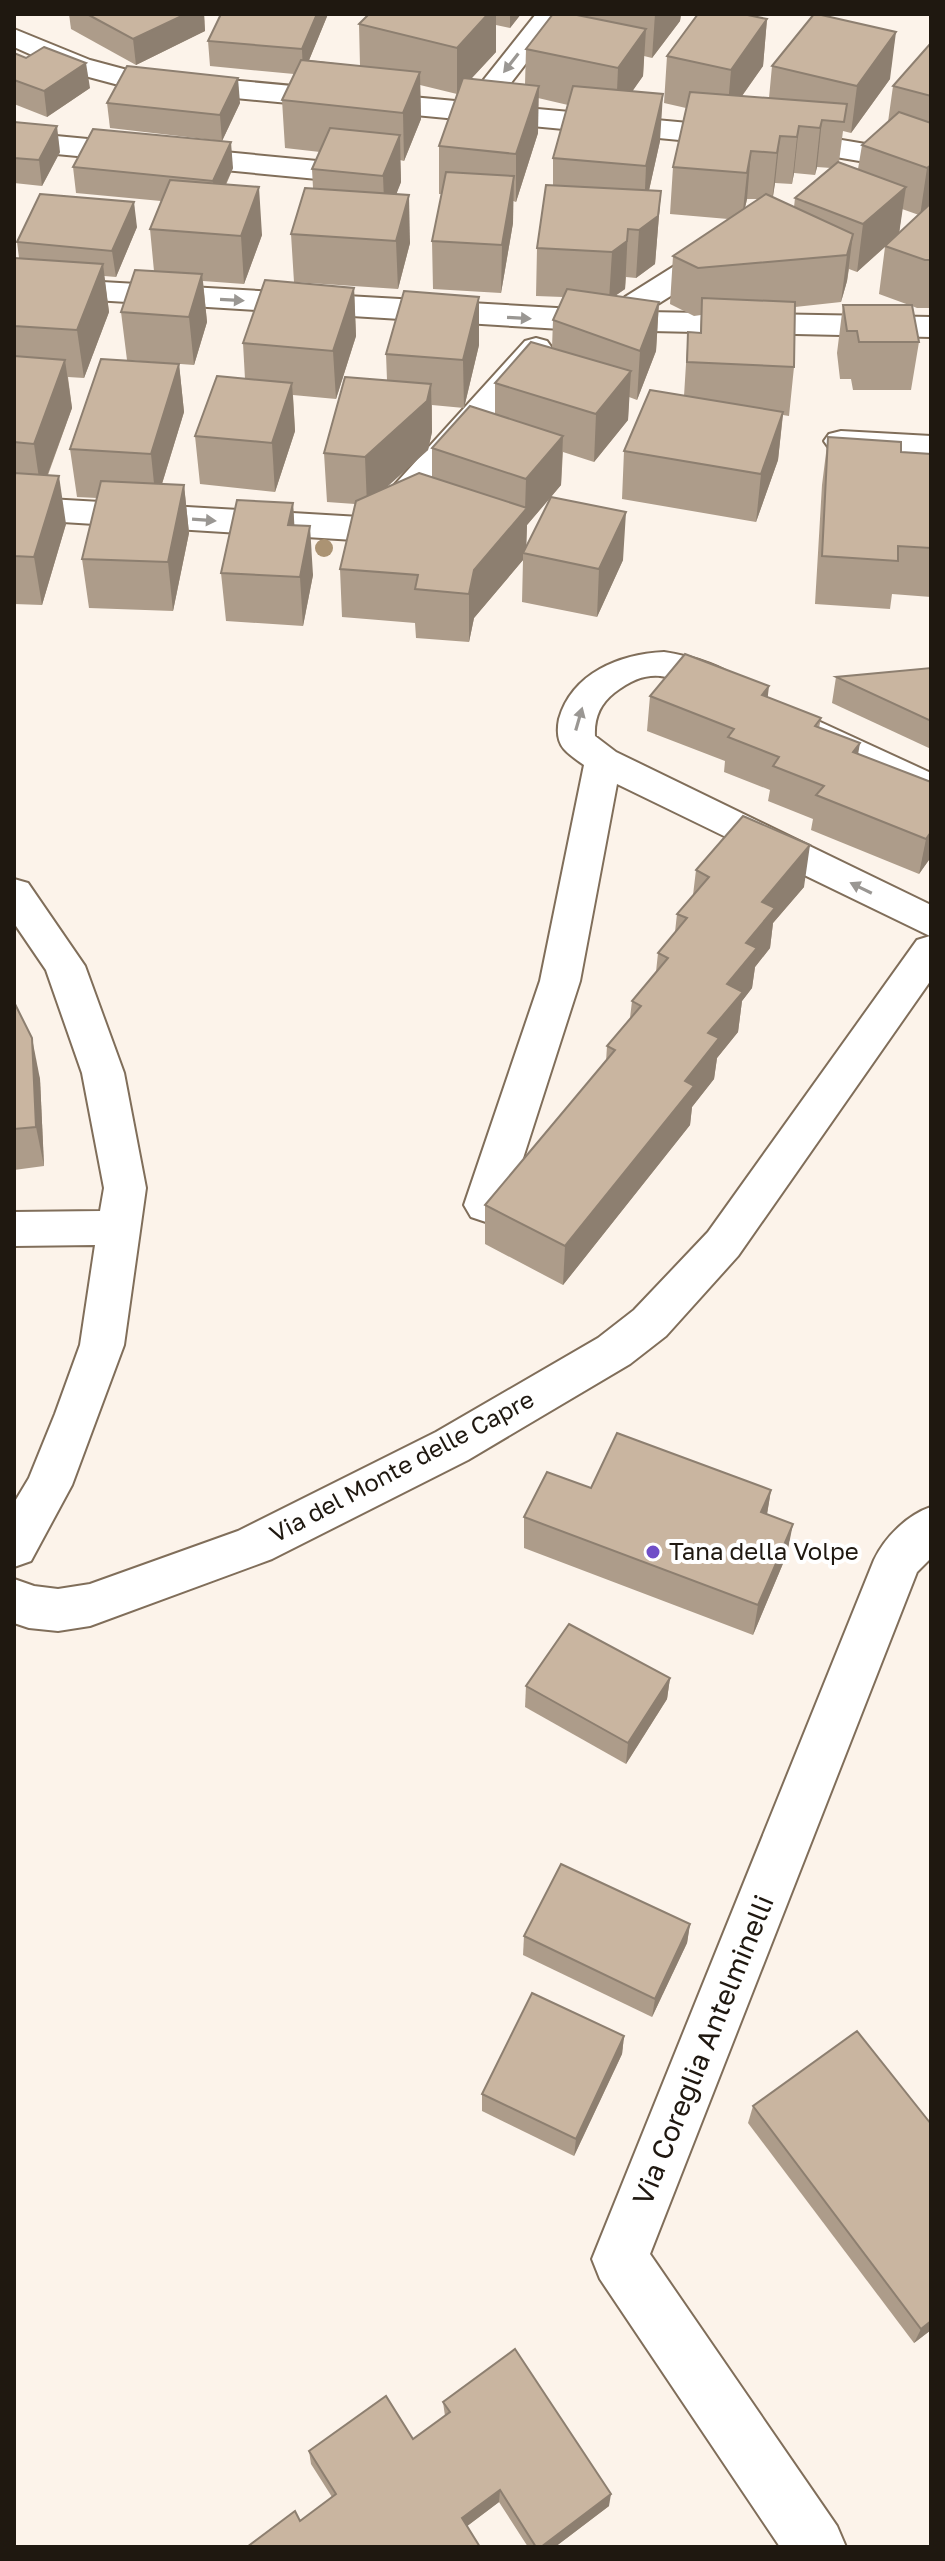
<svg xmlns="http://www.w3.org/2000/svg" width="945" height="2561" font-family="'Golos Text',sans-serif">
<style>
.lines{fill:none;stroke-linecap:round;stroke-linejoin:round}
.minor-casing{stroke:#806e5a;stroke-width:4}
.minor{fill:#fff;fill-rule:evenodd}
.tree{fill:#ab9373}
.wall{fill:#ad9c8a;fill-rule:evenodd}
.shaded-wall{fill:#8d7f70}
.building{fill:#c9b5a0;stroke:#8d7f70;stroke-width:2}
.oneway{fill:#9a9793}
.poi-dot{fill:#704ec7;stroke:#fff;stroke-width:3}
.labels{text-anchor:middle;stroke-width:8;stroke-linejoin:round;paint-order:stroke}
.street-label{font-size:24px;fill:#1f1810;stroke:#fff}
.poi-label{font-size:24px;fill:#1f1810;stroke:#fff;text-anchor:start}
.near-street-label{font-size:28px;fill:#1f1810;stroke:#fff}
</style>
<rect width="100%" height="100%" fill="#fcf3ea"/>
<g class="lines">
<defs>
<g id="minor">
<path d="M536,14H564L494,105L806,134L931,155V173L806,152L130,88L70,72L14,47V29L90,60L131,71L466,102Z"/>
<path d="M14,132L370,166L381,169L385,175L381,181L370,184L14,150Z"/>
<path d="M722,241L733,243L737,250L733,257L645,312L931,317V337L561,329L14,295V277L609,311L625,297L711,243Z"/>
<path d="M536,338L547,341L552,348L547,355L393,527L381,535L354,540L14,519V497L360,517L369,513L525,341Z"/>
<path d="M841,431L931,436V456L829,448L824,441L829,434Z"/>
<path d="M664,652C690,656 733,667 747,690L742,698C695,711 673,646 614,693C600,704 594,718 595,736L616,752L931,905V980L738,1256L666,1336L630,1364L468,1460L272,1559L90,1626L58,1631L29,1628L14,1623V1579L34,1586L58,1589L90,1584L238,1531L436,1432L598,1338L634,1310L708,1232L917,940L930,936L617,784L580,981L508,1205L501,1217L486,1222L471,1217L464,1205L540,981L584,765C577,760 569,755 564,749C557,741 557,729 559,719C572,673 620,654 664,652Z"/>
<path d="M805,715L931,773V801L792,736L787,727L792,718Z"/>
<path d="M14,879L28,883L85,966L124,1073L146,1188L124,1345L72,1485L31,1561L14,1567V1503L29,1478L55,1414L80,1345L95,1245L14,1246V1212L100,1211L104,1188L82,1073L46,970L14,923Z"/>
<path d="M931,1507V1558L917,1572L650,2254L837,2526L846,2547H780L600,2279L592,2259L874,1560C885,1537 907,1515 931,1507Z"/>
</g>
</defs>
<use href="#minor" class="minor-casing"/>
<use href="#minor" class="minor"/>
</g>
<circle class="tree" cx="324" cy="548" r="9"/>
<g class="wall">
<path d="M69,14H204L205,31L136,65L71,29Z"/>
<path d="M221,14H328L309,60L360,66L359,24L369,14H521L510,28L496,25V52L471,79L525,84L526,49L553,14H681L680,21L652,58L644,56L643,76L632,91L660,141L649,190L661,191L655,264L636,278L626,277L625,289L615,296L659,302L656,351L637,400L629,397L628,420L594,462L563,452L561,485L551,497L623,560L597,617L522,602L523,560L474,618L469,642L416,638L415,623L342,617L340,569L355,504L327,502L324,453L387,380L386,354L479,297V345L464,408L432,405V432L428,450L386,487L432,477V448L495,414V383L552,348L553,320L563,297L536,296L537,248L553,185V158L568,105L538,98V133L516,202L513,201V223L501,293L433,289L432,241L442,194H439V146L457,94L420,85L421,119L404,161L400,160L401,182L396,194L410,243L398,289L294,282L291,234L313,188L312,169L320,152L285,148L282,100L294,74L210,66L208,41ZM551,497L526,547L527,525Z"/>
<path d="M767,19L763,66L742,96L769,98L772,66L890,79L851,133L843,131L839,162L858,169L862,145L888,122L893,86L930,44L931,37V308H917L912,306L919,342L911,390H853L851,379H840L837,353L843,305H909L879,294L885,247L857,272L849,269L847,281L841,302L795,307L794,367L789,416L783,415L778,460L756,522L622,499L624,451L684,396L688,332L700,333L701,315L694,316L670,304L673,256L728,219L670,214L673,167L686,108L664,103L667,56ZM817,167L831,168L795,198L794,207L773,197L775,183L792,184L794,173L815,175ZM747,199H758L745,208ZM902,209L919,215L899,233Z"/>
<path d="M14,53L90,88L47,117L14,104Z"/>
<path d="M107,103H240L222,141L110,128Z"/>
<path d="M14,122L60,152L42,186L14,183Z"/>
<path d="M73,167L233,168L226,185L262,235L244,284L203,281L207,322L194,365L127,360L121,312L154,271L150,229L161,201L76,193Z"/>
<path d="M137,227L116,277L104,276L109,312L84,378L68,377L72,408L48,475L66,524L42,605L14,604V258H19L17,242Z"/>
<path d="M354,288L356,336L336,399L293,395L295,431L275,492L200,484L195,436L245,379L243,343Z"/>
<path d="M179,364L184,412L162,484L184,485L189,533L173,611L89,608L82,559L97,498L77,497L70,449Z"/>
<path d="M828,437L901,452L931,454V597L892,594L890,609L815,604L822,485Z"/>
<path d="M293,503L294,525L313,575L303,626L226,621L221,573Z"/>
<path d="M931,668V749L832,703L836,677Z"/>
<path d="M650,696L768,697L821,718L819,728L858,754L931,782V857L919,874L811,830L813,819L768,801L770,790L724,772L725,761L647,731Z"/>
<path d="M696,870L804,887L773,923L770,948L755,967L752,988L742,1001L738,1032L717,1058L714,1079L692,1107L690,1125L563,1285L485,1244V1205L606,1062L607,1046L630,1018L632,1001L656,972L658,953L675,932L677,914L693,895Z"/>
<path d="M14,1002L40,1079L44,1166L14,1170Z"/>
<path d="M591,1488L771,1490L767,1514L787,1554L753,1635L524,1548V1517Z"/>
<path d="M670,1678L667,1699L626,1764L525,1707L526,1686Z"/>
<path d="M690,1924L687,1943L652,2017L523,1955L524,1936Z"/>
<path d="M624,2036L622,2054L574,2156L482,2111V2094Z"/>
<path d="M753,2106L931,2124V2330L914,2343L748,2123Z"/>
<path d="M443,2402L609,2506L555,2547H528L499,2502L467,2526L300,2521L332,2497L311,2464L309,2451L413,2439L445,2416Z"/>
</g>
<g class="shaded-wall">
<path d="M186,14H204L205,31L136,65L133,39Z"/>
<path d="M317,14H328L303,75L302,49Z"/>
<path d="M488,14H496V52L457,94V48Z"/>
<path d="M510,14H521L510,28Z"/>
<path d="M655,14H681L680,21L652,58Z"/>
<path d="M767,19L763,66L727,117L731,70Z"/>
<path d="M646,29L643,76L616,115L618,68Z"/>
<path d="M896,32L890,79L851,133L857,86Z"/>
<path d="M86,63L90,88L47,117L44,91Z"/>
<path d="M420,72L421,119L404,161L403,113Z"/>
<path d="M238,78L240,103L222,141L220,115Z"/>
<path d="M539,86L538,133L516,202V154Z"/>
<path d="M663,94L660,141L644,213L646,166Z"/>
<path d="M822,120L817,167L815,175L820,128Z"/>
<path d="M57,126L60,152L42,186L39,160Z"/>
<path d="M799,126L794,173L792,184L797,137Z"/>
<path d="M400,135L401,182L385,224L383,176Z"/>
<path d="M780,136L775,183L772,201L777,153Z"/>
<path d="M231,142L233,168L215,207L213,181Z"/>
<path d="M751,151L747,199L742,220L747,173Z"/>
<path d="M931,165V206L920,216L927,168Z"/>
<path d="M514,176L513,223L501,293L502,245Z"/>
<path d="M259,187L262,235L244,284L241,236Z"/>
<path d="M906,187L899,234L857,272L863,224Z"/>
<path d="M661,191L655,264L636,278L639,230Z"/>
<path d="M409,195L410,243L398,289L396,241Z"/>
<path d="M134,202L137,227L116,277L112,251Z"/>
<path d="M628,229L625,289L609,300L612,252Z"/>
<path d="M853,234L847,281L841,302L847,255Z"/>
<path d="M103,264L109,312L84,378L77,330Z"/>
<path d="M202,274L207,322L194,365L189,317Z"/>
<path d="M354,288L356,336L336,399L333,351Z"/>
<path d="M479,297V345L464,408L463,360Z"/>
<path d="M659,302L656,351L637,400L640,351Z"/>
<path d="M65,360L72,408L41,492L34,444Z"/>
<path d="M179,364L184,412L156,503L151,454Z"/>
<path d="M631,371L628,420L594,462L596,414Z"/>
<path d="M292,383L295,431L275,492L272,443Z"/>
<path d="M431,384L432,432L428,450L367,505L365,457Z"/>
<path d="M783,412L778,460L756,522L761,474Z"/>
<path d="M563,436L561,485L527,525L526,554L523,553V560L474,618L469,642V594L474,570L525,510L526,479Z"/>
<path d="M59,476L66,524L42,605L34,557Z"/>
<path d="M184,485L189,533L173,611L168,562Z"/>
<path d="M293,503L296,551L288,525Z"/>
<path d="M626,512L623,560L597,617L599,569Z"/>
<path d="M310,526L313,575L303,626L300,577Z"/>
<path d="M769,686L765,721L762,695Z"/>
<path d="M860,743L854,778L853,752Z"/>
<path d="M931,832V857L919,874L926,839Z"/>
<path d="M810,845L804,887L773,923L770,948L755,967L752,988L742,1001L738,1032L717,1058L714,1079L692,1107L690,1125L563,1285L565,1246L685,1081L708,1033L727,984L746,943L762,902Z"/>
<path d="M32,1038L40,1079L44,1166L36,1127Z"/>
<path d="M771,1490L766,1520L761,1512Z"/>
<path d="M793,1524L787,1554L753,1635L758,1605Z"/>
<path d="M670,1678L667,1699L626,1764L628,1743Z"/>
<path d="M690,1924L687,1943L652,2017L655,1999Z"/>
<path d="M624,2036L622,2054L574,2156L576,2139Z"/>
<path d="M931,2321V2330L914,2343L921,2329Z"/>
<path d="M500,2490L499,2502L462,2530V2518Z"/>
<path d="M611,2494L609,2506L555,2547H541Z"/>
</g>
<g class="building">
<path d="M87,14H186L133,39Z"/>
<path d="M221,14H317L302,49L208,41Z"/>
<path d="M369,14H488L457,48L359,24Z"/>
<path d="M553,14H572L646,29L618,68L526,49Z"/>
<path d="M698,14H743L767,19L731,70L667,56Z"/>
<path d="M814,14H817L896,32L857,86L772,66Z"/>
<path d="M930,44H931V96L893,86Z"/>
<path d="M44,47L86,63L44,91L14,80V53L26,58Z"/>
<path d="M301,60L420,72L403,113L282,100Z"/>
<path d="M127,66L238,78L220,115L107,103Z"/>
<path d="M463,78L539,86L516,154L439,146Z"/>
<path d="M573,86L663,94L646,166L553,158Z"/>
<path d="M690,92L847,104L844,122L822,120L820,128L799,126L797,137L780,136L777,153L751,151L747,173L673,167Z"/>
<path d="M899,112L931,123V165L927,168L862,145Z"/>
<path d="M14,122L57,126L39,160L14,158Z"/>
<path d="M330,128L400,135L383,176L312,169Z"/>
<path d="M93,129L231,142L213,181L73,167Z"/>
<path d="M838,162L906,187L863,224L795,198Z"/>
<path d="M446,172L514,176L502,245L432,241Z"/>
<path d="M170,180L259,187L241,236L150,229Z"/>
<path d="M546,185L661,191L658,216L639,230L628,229L627,241L612,252L537,248Z"/>
<path d="M305,188L409,195L396,241L291,234Z"/>
<path d="M40,194L134,202L112,251L17,242Z"/>
<path d="M766,194L853,234L847,255L698,268L673,256Z"/>
<path d="M931,203V260H925L885,246Z"/>
<path d="M14,258L103,264L77,330L14,326Z"/>
<path d="M135,270L202,274L189,317L121,312Z"/>
<path d="M265,280L354,288L333,351L243,343Z"/>
<path d="M567,289L659,302L640,351L553,320Z"/>
<path d="M404,291L479,297L463,360L386,354Z"/>
<path d="M702,298L795,302L794,367L687,362L688,332L701,333Z"/>
<path d="M843,305H912L919,342H859L857,331H847Z"/>
<path d="M531,342L631,371L596,414L495,383Z"/>
<path d="M14,356L65,360L34,444L14,442Z"/>
<path d="M101,359L179,364L151,454L70,449Z"/>
<path d="M217,376L292,383L272,443L195,436Z"/>
<path d="M345,377L431,384L427,401L365,457L324,453Z"/>
<path d="M650,390L783,412L761,474L624,451Z"/>
<path d="M470,406L563,436L526,479L432,448Z"/>
<path d="M828,437L901,442V452L931,454V548L898,546V561L822,556Z"/>
<path d="M14,473L59,476L34,557L14,556Z"/>
<path d="M419,473L527,508L474,570L469,594L415,589L418,575L340,569L356,501Z"/>
<path d="M101,481L184,485L168,562L82,559Z"/>
<path d="M551,497L626,512L599,569L523,553Z"/>
<path d="M237,500L293,503L288,525L310,526L300,577L221,573Z"/>
<path d="M685,654L769,686L762,695L821,718L815,726L860,743L853,752L931,782V832L926,839L816,795L824,786L773,766L779,757L728,737L734,729L650,696Z"/>
<path d="M931,668V721L836,677Z"/>
<path d="M743,816L810,845L762,902L775,908L746,943L757,948L727,984L743,992L708,1033L719,1038L685,1081L694,1086L565,1246L485,1205L615,1050L607,1046L641,1006L632,1001L668,958L658,953L687,918L677,914L709,877L696,870Z"/>
<path d="M14,1002L32,1038L36,1127L14,1129Z"/>
<path d="M617,1433L771,1490L761,1512L793,1524L758,1605L524,1517L547,1472L591,1488Z"/>
<path d="M569,1624L670,1678L628,1743L526,1686Z"/>
<path d="M561,1864L690,1924L655,1999L524,1936Z"/>
<path d="M532,1993L624,2036L576,2139L482,2094Z"/>
<path d="M857,2031L931,2124V2321L921,2329L753,2106Z"/>
<path d="M515,2349L611,2494L541,2547H536L500,2490L462,2518L480,2547H247L295,2511L300,2521L336,2494L309,2451L386,2396L413,2439L450,2412L443,2402Z"/>
</g>
<defs><path id="oneway-solid" d="M-6-.8H1V-3.2L6.5 0L1 3.2V.8H-6Z" transform="scale(2)"/></defs>
<g class="oneway">
<use href="#oneway-solid" transform="translate(511 63) rotate(128)"/>
<use href="#oneway-solid" transform="translate(232 300) rotate(3)"/>
<use href="#oneway-solid" transform="translate(519 318) rotate(3)"/>
<use href="#oneway-solid" transform="translate(204 520) rotate(4)"/>
<use href="#oneway-solid" transform="translate(579 719) rotate(-74)"/>
<use href="#oneway-solid" transform="translate(861 888) rotate(-154)"/>
</g>
<circle class="poi-dot" cx="653" cy="1552" r="8"/>
<g class="labels">
<g class="street-label">
<text transform="translate(402 1467) rotate(-28)" y="8">Via del Monte delle Capre</text>
</g>
<g class="poi-label">
<text x="669" y="1560">Tana della Volpe</text>
</g>
<g class="near-street-label">
<text transform="translate(703 2050) rotate(-68)" y="10">Via Coreglia Antelminelli</text>
</g>
</g>
<rect width="945" height="2561" fill="none" stroke="#1f1810" stroke-width="32"/>
</svg>
